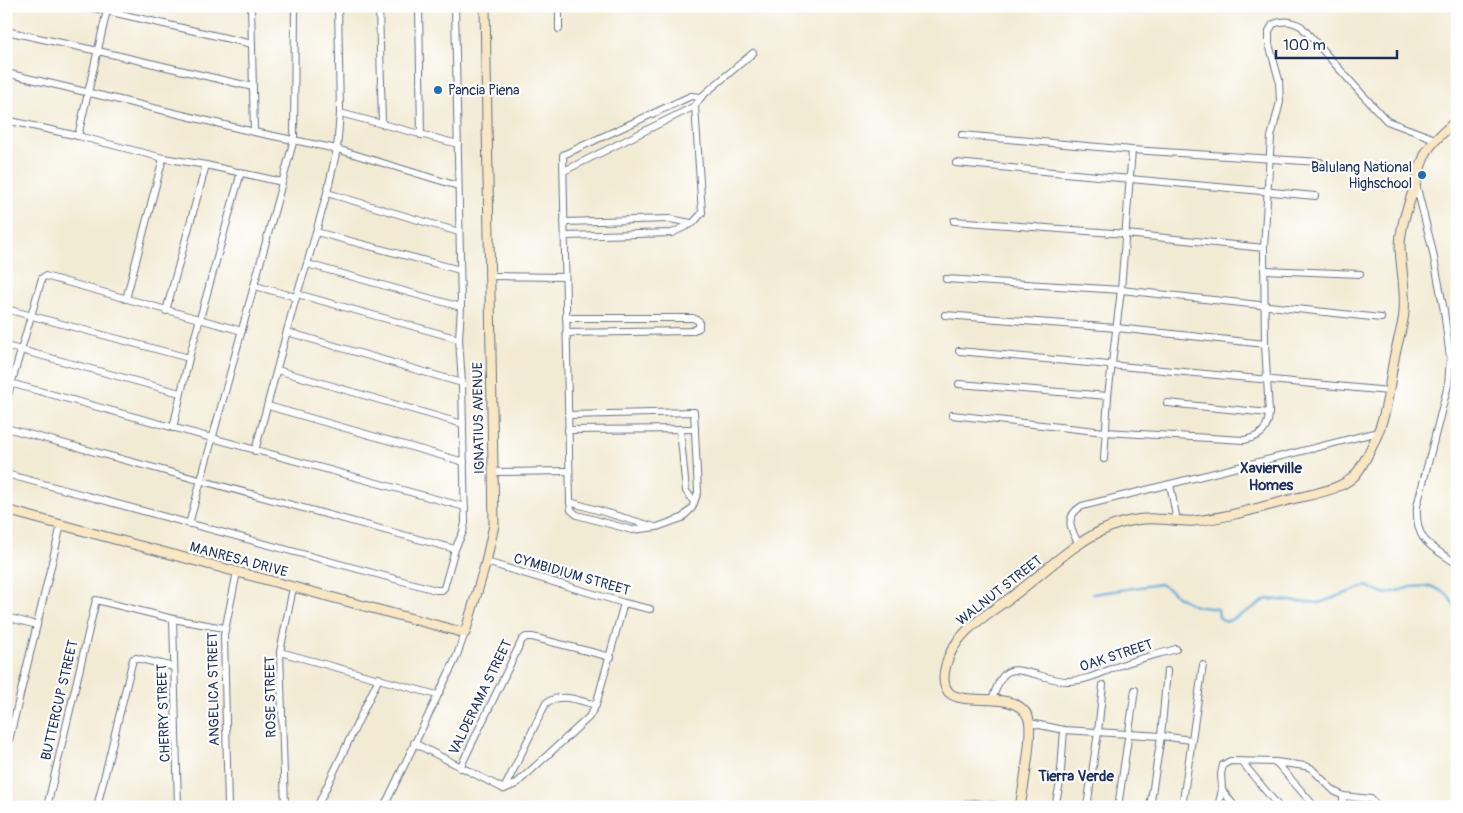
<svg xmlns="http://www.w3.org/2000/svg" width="1463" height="813" font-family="Pangolin,sans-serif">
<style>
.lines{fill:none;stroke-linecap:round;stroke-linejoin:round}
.stream{stroke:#65addc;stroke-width:2.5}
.street-casing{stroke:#667187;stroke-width:8}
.secondary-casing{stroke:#667187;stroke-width:11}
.street{stroke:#fff;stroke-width:6}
.secondary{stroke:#f9e7c3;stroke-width:9}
.poi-dot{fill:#1f6fb2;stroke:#fff;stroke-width:2}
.labels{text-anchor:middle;stroke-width:4.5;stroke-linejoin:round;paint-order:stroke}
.poi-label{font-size:14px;fill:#1b2f5e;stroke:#fff;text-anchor:start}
.street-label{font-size:14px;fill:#1b2f5e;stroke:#fff}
.neighbourhood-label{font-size:15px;font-weight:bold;fill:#1b2f5e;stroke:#fff}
</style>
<rect width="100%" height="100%" fill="#fff"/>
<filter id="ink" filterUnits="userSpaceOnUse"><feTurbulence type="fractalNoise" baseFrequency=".02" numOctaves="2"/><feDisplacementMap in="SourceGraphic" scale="10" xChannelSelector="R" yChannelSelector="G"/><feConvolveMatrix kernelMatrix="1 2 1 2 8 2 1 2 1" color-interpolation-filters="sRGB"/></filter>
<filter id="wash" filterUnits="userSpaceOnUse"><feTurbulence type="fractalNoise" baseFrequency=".0096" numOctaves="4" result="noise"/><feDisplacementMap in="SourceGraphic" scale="20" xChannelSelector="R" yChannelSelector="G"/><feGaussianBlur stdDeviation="1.12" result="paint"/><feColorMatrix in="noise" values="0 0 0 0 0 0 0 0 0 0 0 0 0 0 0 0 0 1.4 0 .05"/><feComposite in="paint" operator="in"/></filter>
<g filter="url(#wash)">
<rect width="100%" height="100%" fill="#f2ebd4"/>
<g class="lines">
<path class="stream" d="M1093,594L1160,584L1172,591L1178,597L1195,606L1218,609L1219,617L1226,622L1243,614L1267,599L1319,603L1366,586L1386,594L1411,587L1431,586L1447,594L1457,610"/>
</g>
</g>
<g filter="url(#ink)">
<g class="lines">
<defs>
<g id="street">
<path d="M85,6L252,44"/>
<path d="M251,6L254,132"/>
<path d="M379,6L382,124"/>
<path d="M419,6L421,135"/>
<path d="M559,6V29"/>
<path d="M6,31L98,51L253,87"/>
<path d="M6,73L254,132L337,149L458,186"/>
<path d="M340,113L458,144"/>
<path d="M6,120L78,136L163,158L206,165L282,182"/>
<path d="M962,135L1132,150L1320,162"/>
<path d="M78,136L108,6"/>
<path d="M956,163L1315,196"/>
<path d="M564,171L695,106L701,97L753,53"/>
<path d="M1416,184L1432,248L1444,311L1450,358L1448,385L1417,506C1415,542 1430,545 1457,564"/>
<path d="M327,193L459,232"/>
<path d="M954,221L1126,234L1264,248"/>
<path d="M564,222L670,219L691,223"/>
<path d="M316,232L460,270"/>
<path d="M565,236L672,233L693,223L702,213L695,106"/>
<path d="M307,264L461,307"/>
<path d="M1264,270L1360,274"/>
<path d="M489,276L565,277"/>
<path d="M946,279L1121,290L1381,318"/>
<path d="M255,286L296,297"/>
<path d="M297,294L459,339"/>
<path d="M126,299L163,158"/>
<path d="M6,309L189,358"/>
<path d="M166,311L206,165"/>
<path d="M945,315L1117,328L1265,344"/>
<path d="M566,318H693L699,321V328L691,331L566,333"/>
<path d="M287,332L462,383"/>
<path d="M6,346L180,393"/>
<path d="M959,351L1389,391"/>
<path d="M277,370L463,424"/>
<path d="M6,382L465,507"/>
<path d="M959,384L1108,396"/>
<path d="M6,402L42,278L45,276L242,331"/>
<path d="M1167,403L1269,413"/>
<path d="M268,406L464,462"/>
<path d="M568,415L694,412L698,492L692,508L682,518L657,527L632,530L577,515L571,510L570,502L563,155L691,96L701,97"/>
<path d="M952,415L1105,432L1244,440C1261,437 1268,430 1269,413L1265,344L1264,248L1271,137L1280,102L1279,80L1269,44V31L1273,24C1284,20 1291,21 1301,26L1360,92L1387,121L1435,139"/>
<path d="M6,428L455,549"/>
<path d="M173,428L189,358L241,172"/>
<path d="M680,429L686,491L694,502"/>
<path d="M568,430L695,429"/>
<path d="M255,451L296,297L307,264L327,193L337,149L340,113L338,6"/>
<path d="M1104,459L1108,396L1121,290L1132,150"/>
<path d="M493,472L569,471"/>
<path d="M6,474L436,590H442L444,588L455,549L463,532L465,523L462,383L459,339L461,307L455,6"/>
<path d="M1170,484L1177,521"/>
<path d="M570,502L655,527"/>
<path d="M189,524L294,139L295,6"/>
<path d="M1079,544C1070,529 1064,517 1082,506L1378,432"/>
<path d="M486,562L624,603L650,609"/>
<path d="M6,617L37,625"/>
<path d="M173,619L178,807"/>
<path d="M280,652L437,695"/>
<path d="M992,699C996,690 1000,674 1010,671C1020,667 1052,681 1066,681C1087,682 1106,670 1124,664C1141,658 1159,654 1176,649"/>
<path d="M1030,723L1064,730L1161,736L1191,740"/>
<path d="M414,743L504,789"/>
<path d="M6,753L61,525"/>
<path d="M1242,762L1279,807"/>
<path d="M1276,762L1315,807"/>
<path d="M460,768L522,640L526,637H532L611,657"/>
<path d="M504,789L516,784L589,717L596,705L624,603"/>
<path d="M504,789L546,703C561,692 580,701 596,705"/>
<path d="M1222,790L1235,807"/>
<path d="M386,802L396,807"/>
<path d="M285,803L298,807"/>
<path d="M47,807L96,600L173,619L224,628"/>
<path d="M97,807L133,659L136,658L174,667"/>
<path d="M228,807L224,635L237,572"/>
<path d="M285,807L280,652L293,588"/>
<path d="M317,807L379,678"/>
<path d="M384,807L456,658L465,633"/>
<path d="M962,807L965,804L974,803L1009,807"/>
<path d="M1055,807L1060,783L1064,730"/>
<path d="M1087,807L1098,732L1103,685"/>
<path d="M1118,807L1135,690"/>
<path d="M1150,807L1161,736L1167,671"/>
<path d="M1182,807L1203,665"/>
<path d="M1218,807L1222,790L1221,774L1223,765L1230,761L1276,762L1305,766L1311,768L1334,791L1343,796"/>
<path d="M1343,807V796L1371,799L1374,802L1375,807"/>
</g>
<g id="secondary">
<path d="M6,510L465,633L486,562L494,525L485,6"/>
<path d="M1020,807C1023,790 1034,729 1028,717C1011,679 930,725 946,665C954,633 985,616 1010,598C1042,575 1074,541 1110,527C1125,521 1141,518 1157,519C1169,519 1181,522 1194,521C1227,518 1261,507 1293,499C1313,494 1348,489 1359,470C1372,449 1383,424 1387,401C1390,387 1391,373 1394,359C1397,343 1403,327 1404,312C1406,291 1401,269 1400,248C1400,226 1408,206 1415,186C1418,174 1421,162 1427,151C1435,138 1446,130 1457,120"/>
</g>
</defs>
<use href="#street" class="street-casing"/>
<use href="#secondary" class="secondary-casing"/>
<use href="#street" class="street"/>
<use href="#secondary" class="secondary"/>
</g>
</g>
<g class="poi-dot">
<circle cx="438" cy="90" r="5"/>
<circle cx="1422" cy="175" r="5"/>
</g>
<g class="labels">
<g class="poi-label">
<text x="448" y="95">Pancia Piena</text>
<text x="1412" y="172" text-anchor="end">Balulang National<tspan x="1412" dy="16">Highschool</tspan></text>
</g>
<g class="street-label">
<text transform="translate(478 418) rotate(-91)" y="5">IGNATIUS AVENUE</text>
<text transform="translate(239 559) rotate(15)" y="5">MANRESA DRIVE</text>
<text transform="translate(572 574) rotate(16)" y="5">CYMBIDIUM STREET</text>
<text transform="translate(999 590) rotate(-38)" y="5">WALNUT STREET</text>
<text transform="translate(1116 655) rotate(-18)" y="5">OAK STREET</text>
<text transform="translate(213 689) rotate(-91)" y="5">ANGELICA STREET</text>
<text transform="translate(270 697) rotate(-91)" y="5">ROSE STREET</text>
<text transform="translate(480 697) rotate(-64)" y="5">VALDERAMA STREET</text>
<text transform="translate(59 700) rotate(-77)" y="5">BUTTERCUP STREET</text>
<text transform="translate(163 713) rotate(-92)" y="5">CHERRY STREET</text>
</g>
<g class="neighbourhood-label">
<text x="1271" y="473">Xavierville<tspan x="1271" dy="17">Homes</tspan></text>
<text x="1076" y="781">Tierra Verde</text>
</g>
</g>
<rect width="1463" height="813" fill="none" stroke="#fff" stroke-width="25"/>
<path d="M1276 50v8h121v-8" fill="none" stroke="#1b2f5e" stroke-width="2.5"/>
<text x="1283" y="50" font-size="15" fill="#1b2f5e" stroke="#ffffff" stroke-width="4" paint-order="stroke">100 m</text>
</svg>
